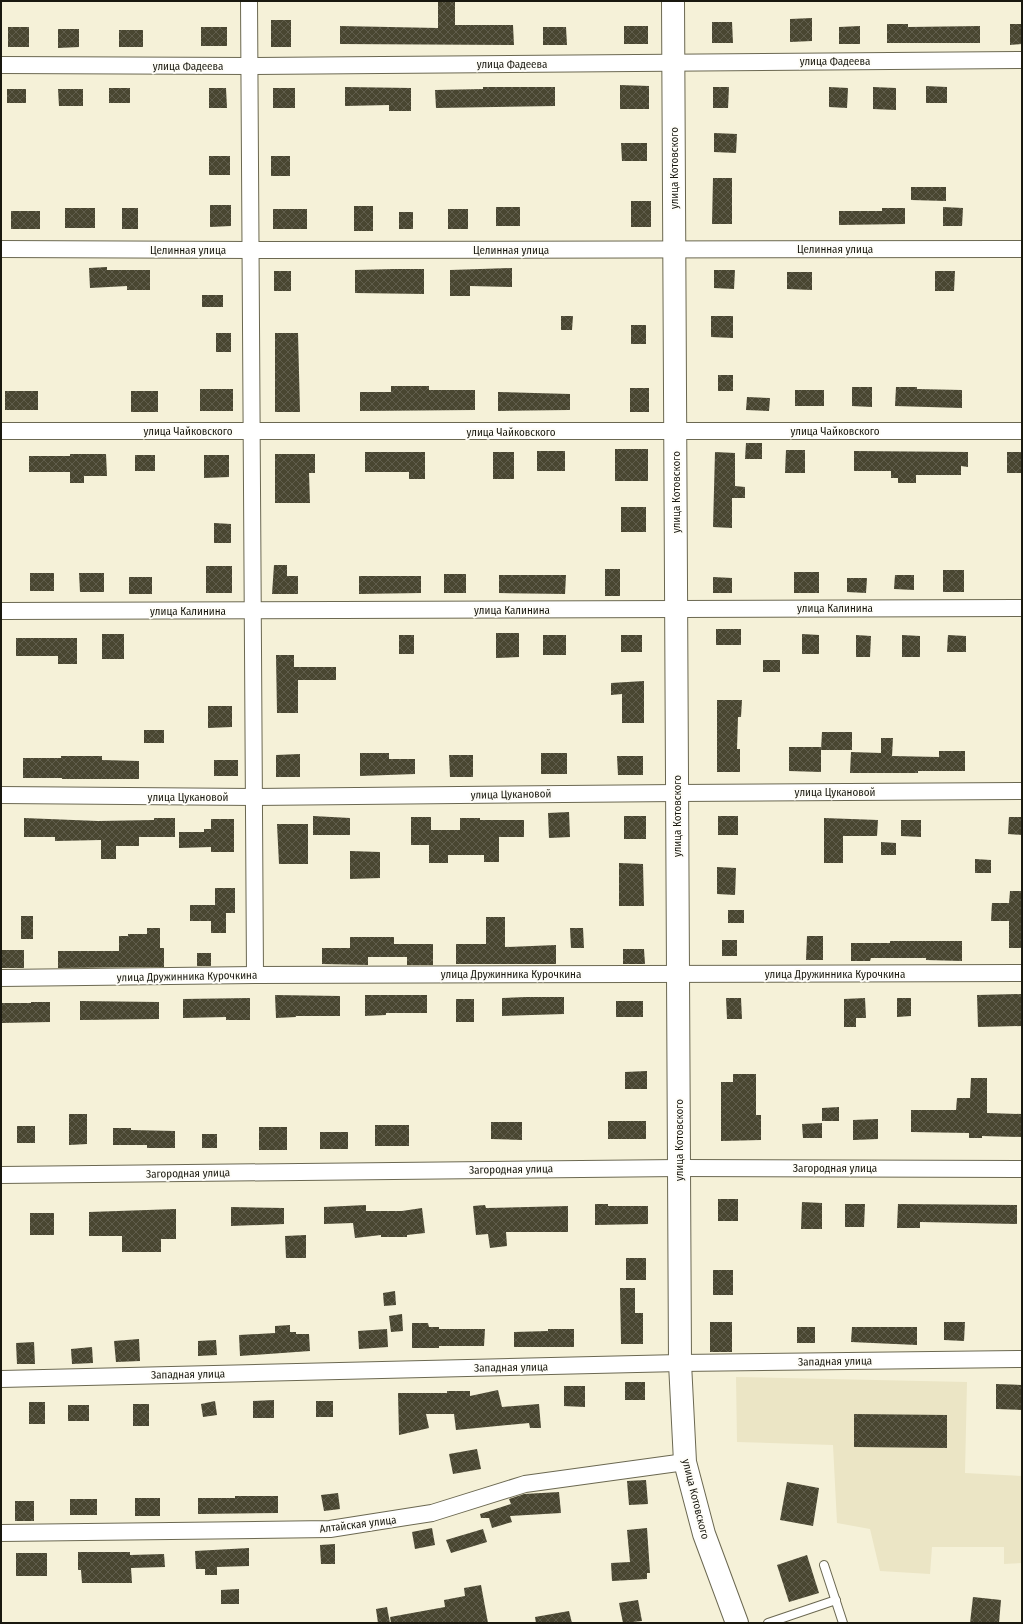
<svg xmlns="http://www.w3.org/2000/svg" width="1023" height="1624" font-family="'Fira Sans Condensed',sans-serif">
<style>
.built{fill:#ebe5c5}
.building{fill:url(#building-cross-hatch)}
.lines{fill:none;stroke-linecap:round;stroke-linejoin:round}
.lane-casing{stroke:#6b6851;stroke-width:10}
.street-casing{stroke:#6b6851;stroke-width:18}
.secondary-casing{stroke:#6b6851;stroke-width:24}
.lane{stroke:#fff;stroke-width:8}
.street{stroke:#fff;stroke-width:16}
.secondary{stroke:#fff;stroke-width:22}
.labels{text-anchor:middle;stroke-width:4;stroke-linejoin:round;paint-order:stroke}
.street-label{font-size:11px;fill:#19180f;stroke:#fefdf8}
</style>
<defs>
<pattern id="building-cross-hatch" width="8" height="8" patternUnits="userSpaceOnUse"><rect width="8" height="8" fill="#494631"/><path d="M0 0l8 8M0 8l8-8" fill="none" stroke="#605d4c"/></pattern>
</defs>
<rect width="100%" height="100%" fill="#f5f1d8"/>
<path class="built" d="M736,1377L967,1382L965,1473L1022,1476V1563L1004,1564V1547H932L930,1574L880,1571L870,1529L837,1523L833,1445L737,1442Z"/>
<g class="building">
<path d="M438,1H455V25H513L514,45L340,44V26L438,28Z"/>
<path d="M812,18V41L790,42V19Z"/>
<rect x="271" y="20" width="20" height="27"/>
<path d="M712,22H732L733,43H712Z"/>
<path d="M887,24H908V27L980,26V43H887Z"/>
<path d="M1010,24H1022V44L1010,45Z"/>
<rect x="624" y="26" width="24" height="18"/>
<path d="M860,26V44H839V27Z"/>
<rect x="8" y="27" width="21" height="20"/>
<rect x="201" y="27" width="26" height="19"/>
<path d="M543,27H566L567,45H543Z"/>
<path d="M58,29H79V47L58,48Z"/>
<rect x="119" y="30" width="24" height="17"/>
<path d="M620,85L649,86V109H620Z"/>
<path d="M926,86L947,87V103H926Z"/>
<path d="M345,87L411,88V111H389V105L345,106Z"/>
<path d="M483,87H555V106L436,108L435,90L483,89Z"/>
<path d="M713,87H729L728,108H713Z"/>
<path d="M829,87L848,88L847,108L829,107Z"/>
<path d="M873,87L896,88V110L873,109Z"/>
<rect x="109" y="88" width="21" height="15"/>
<path d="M209,88H226L227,108H209Z"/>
<rect x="273" y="88" width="22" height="20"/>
<rect x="7" y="89" width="19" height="14"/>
<path d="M58,89H83V106H59Z"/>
<path d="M714,133L737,134L736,153L714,152Z"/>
<path d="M621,143H647V161H622Z"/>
<rect x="209" y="156" width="21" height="19"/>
<rect x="271" y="156" width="19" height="20"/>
<path d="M713,178H732V224H712Z"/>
<path d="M911,187H946V201L911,200Z"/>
<rect x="631" y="201" width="20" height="26"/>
<path d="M210,205H231V226L210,227Z"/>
<rect x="354" y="206" width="19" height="25"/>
<rect x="496" y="207" width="24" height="19"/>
<path d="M943,207L963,208L962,226H943Z"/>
<rect x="65" y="208" width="30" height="20"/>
<rect x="122" y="208" width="16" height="21"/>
<path d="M882,208H905V224L839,225V211H882Z"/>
<rect x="273" y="209" width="34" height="20"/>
<rect x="448" y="209" width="20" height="20"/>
<rect x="11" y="211" width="29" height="18"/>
<rect x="399" y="212" width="14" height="17"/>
<path d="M107,267V270H150V290H127V286L90,288L89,268Z"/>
<path d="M512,268V287L470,286V296H450V270Z"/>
<path d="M394,269H424V294L355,293V270Z"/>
<path d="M714,270H735L734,289L714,288Z"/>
<rect x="274" y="271" width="17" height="20"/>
<path d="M935,271H955L954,291H935Z"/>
<path d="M787,272H812V290L787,289Z"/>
<rect x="202" y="295" width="21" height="12"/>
<path d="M561,316H573L572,330H561Z"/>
<path d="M711,316H733V338L711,337Z"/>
<rect x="631" y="325" width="15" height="19"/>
<rect x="216" y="333" width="15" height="19"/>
<path d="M275,333H298L300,412H275Z"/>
<rect x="718" y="375" width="15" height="16"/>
<path d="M391,386H429V390H475V410L360,411V392H391Z"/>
<path d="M852,387H872V407L852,406Z"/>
<path d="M896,387H917V389L962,390V408L895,406Z"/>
<rect x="630" y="388" width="19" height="24"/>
<rect x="200" y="389" width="33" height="22"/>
<rect x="795" y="390" width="29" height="16"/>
<rect x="5" y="391" width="33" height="19"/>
<rect x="131" y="391" width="27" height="21"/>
<path d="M498,392L570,394V410L498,411Z"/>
<path d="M747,397L770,398L769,411L746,410Z"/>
<path d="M746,443H762V459H745Z"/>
<rect x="615" y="449" width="33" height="32"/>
<path d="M786,450H805V473H785Z"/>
<rect x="537" y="451" width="28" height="20"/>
<path d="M854,451L968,452V467L961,466V475H916V483H898V478H891V471H854Z"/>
<path d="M365,452H425V479H409V472H365Z"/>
<rect x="493" y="452" width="21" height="27"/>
<path d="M715,452L735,453V486L745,487V498H732V528L713,527Z"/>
<rect x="1007" y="452" width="15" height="21"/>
<path d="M70,454H106L107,476H84V483H70V472H29V456H70Z"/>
<path d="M275,454H315V473H309L310,503H275Z"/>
<rect x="135" y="455" width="20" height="16"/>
<path d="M204,455H229V477L204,478Z"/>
<rect x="621" y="507" width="25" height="25"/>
<path d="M214,523L231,524V543H214Z"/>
<path d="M274,565H287V576H298V594H272Z"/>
<rect x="206" y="566" width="26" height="27"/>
<rect x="605" y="569" width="15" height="27"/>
<rect x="943" y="570" width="21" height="22"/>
<rect x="794" y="572" width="25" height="21"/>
<rect x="30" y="573" width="24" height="18"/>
<path d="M79,573H104V592H80Z"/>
<rect x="444" y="574" width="22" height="19"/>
<path d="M499,575H566L565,594L499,593Z"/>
<path d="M895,575H914V590L894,589Z"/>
<path d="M359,576H421V593L359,594Z"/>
<rect x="129" y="577" width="23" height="17"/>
<path d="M713,577L732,578V593H713Z"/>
<path d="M847,578H867L866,593L847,592Z"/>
<rect x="716" y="629" width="25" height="16"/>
<path d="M496,633H519V657L496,658Z"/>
<rect x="102" y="634" width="22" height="25"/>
<path d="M802,634L819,635V654H802Z"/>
<rect x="399" y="635" width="15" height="19"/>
<rect x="543" y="635" width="23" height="20"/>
<rect x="621" y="635" width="21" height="17"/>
<path d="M856,635L871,636L870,657H856Z"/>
<path d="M902,635L920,636V657H902Z"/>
<path d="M948,635L966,636V652H947Z"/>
<path d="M16,638H77V664H58V656H16Z"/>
<path d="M276,655H294V667H336V680H298V713H277Z"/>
<rect x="763" y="660" width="17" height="12"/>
<path d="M644,681V723H622V694L611,695V683Z"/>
<path d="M717,700H742L741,717H738L737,749H740V772H717Z"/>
<path d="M208,706H232V727L208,728Z"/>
<rect x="144" y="730" width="20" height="13"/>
<path d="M822,732H852V750H821Z"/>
<path d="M881,738H893L892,756L939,757V751H965V771H918V773H850L851,752L881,753Z"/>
<path d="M789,747H821V772L789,771Z"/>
<path d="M360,753H389V759H415V774L360,776Z"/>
<rect x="541" y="753" width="26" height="21"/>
<path d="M300,754V777H276V755Z"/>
<path d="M449,755H473V777H450Z"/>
<path d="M61,756H102V760L139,761V779H62V778H23V758H61Z"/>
<path d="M617,756H643V775H618Z"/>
<rect x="214" y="760" width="24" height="16"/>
<path d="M569,812L570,837L549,838L548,813Z"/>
<path d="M313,816L350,818V835H313Z"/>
<rect x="624" y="816" width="22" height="23"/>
<rect x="718" y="816" width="20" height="19"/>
<path d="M411,817H431V830H460V818H480V820H524V837H499V862H484V855H448V863H429V845H411Z"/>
<path d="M1009,817H1022V835L1008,834Z"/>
<path d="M24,818L98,821L154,820V818H175V837H139V846H116V859H101V840L55,841V837H24Z"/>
<path d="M824,818L878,820L877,836H843V863H824Z"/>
<path d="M211,819H234V852H211V847L179,848V832H204V829H211Z"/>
<path d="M901,820H921V837L901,836Z"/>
<path d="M277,824H308V864H279Z"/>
<path d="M881,842L896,843V855H881Z"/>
<path d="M350,851L380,852V878L350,879Z"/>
<path d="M975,859L991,860V873H975Z"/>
<path d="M619,863L643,864L644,906H619Z"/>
<path d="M717,867L736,868L735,895L717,894Z"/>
<path d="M215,888H235V913H226V933H211V921H190V905H215Z"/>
<path d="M1010,891H1022V948H1009V921H991L992,903H1009Z"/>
<rect x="728" y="910" width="16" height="13"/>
<rect x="21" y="916" width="12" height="23"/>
<path d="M486,917H505V947L556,945V964H456V944H486Z"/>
<path d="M147,928H160V948H164V967L58,968V951H119V936H128V934H147Z"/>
<path d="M570,928H583L584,948H571Z"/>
<path d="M807,936H823V960H806Z"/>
<path d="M350,937H394V944H433V965H407V957H368V965L322,964V948H350Z"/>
<rect x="722" y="940" width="15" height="16"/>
<path d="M890,941H962V961L926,960V958H871L870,961H851V943H890Z"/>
<path d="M623,949H644L645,964H623Z"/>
<rect x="1" y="950" width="23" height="18"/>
<rect x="197" y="953" width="14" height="13"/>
<path d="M1022,994V1026L978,1027L977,995Z"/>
<path d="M275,995L340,996V1016H296V1017L276,1018Z"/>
<path d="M365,995H427V1013H386V1015L365,1016Z"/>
<path d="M526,997H564V1014L502,1016V998Z"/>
<path d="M250,998V1020H226V1017L183,1018V999Z"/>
<path d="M726,998H741L742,1019H727Z"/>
<path d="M865,998L866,1018H856V1027H844V999Z"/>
<path d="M897,998H911V1016L897,1017Z"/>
<rect x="456" y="999" width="18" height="23"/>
<path d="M80,1001L159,1002V1019L80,1020Z"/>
<rect x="616" y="1001" width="27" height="16"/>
<path d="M31,1002H50V1022L1,1023V1003H31Z"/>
<path d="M647,1071V1089H625V1072Z"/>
<path d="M733,1074H756V1115H761V1140L721,1141V1082H733Z"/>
<path d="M971,1078H987V1113L1022,1114V1137L982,1136V1138H969V1133L911,1132V1110H956L957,1098H970Z"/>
<path d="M839,1107V1121H822V1108Z"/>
<path d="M69,1114H87V1144L69,1145Z"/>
<path d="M878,1119V1139L853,1140V1120Z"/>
<rect x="608" y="1121" width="38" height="18"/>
<path d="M491,1122H522V1140L491,1139Z"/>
<path d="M822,1123V1138H803L802,1124Z"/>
<rect x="375" y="1125" width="34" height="21"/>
<rect x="17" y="1126" width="18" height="17"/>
<rect x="259" y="1127" width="28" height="23"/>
<path d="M113,1128H131V1130L175,1131V1148H147V1145H113Z"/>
<rect x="320" y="1132" width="28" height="17"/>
<rect x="202" y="1134" width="15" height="14"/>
<rect x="718" y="1199" width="20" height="22"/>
<path d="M802,1202L822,1203V1229H801Z"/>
<path d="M595,1204H608V1206H648V1224L595,1225Z"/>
<path d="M845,1204H865L864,1227H845Z"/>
<path d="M898,1204L1017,1205V1224L920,1222V1228H897Z"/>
<path d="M366,1205V1211H402L422,1208L425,1233L407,1235V1237H381V1235L355,1238L353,1223L324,1224V1207Z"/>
<path d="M485,1205L486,1208L568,1206V1232H506L507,1246L490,1248L488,1234L476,1235L473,1206Z"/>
<path d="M231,1207L284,1208V1224L231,1226Z"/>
<path d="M176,1209V1239H161V1252H122V1236H89V1212Z"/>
<rect x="30" y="1213" width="24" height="22"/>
<path d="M306,1235V1258H286L285,1236Z"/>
<rect x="626" y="1258" width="20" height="22"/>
<rect x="713" y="1270" width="20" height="25"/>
<path d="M620,1288H635V1313H643V1344H621Z"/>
<path d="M395,1291L396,1305L384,1306L383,1293Z"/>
<path d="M402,1314L403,1331L391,1332L389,1316Z"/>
<rect x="710" y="1322" width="22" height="30"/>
<path d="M944,1322H965L964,1341L944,1340Z"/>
<path d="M412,1323H428L429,1327H439V1329H485L484,1346H439V1348H412Z"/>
<path d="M290,1325V1332H296V1334H309L310,1351L240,1356L239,1335L275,1333V1326Z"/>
<rect x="797" y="1327" width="18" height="16"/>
<path d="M852,1327H917V1345L851,1342Z"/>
<path d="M387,1329L388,1347L359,1349L358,1331Z"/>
<path d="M548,1329H574V1347H514V1332L548,1331Z"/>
<path d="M139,1339L140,1361L116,1362L114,1341Z"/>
<path d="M216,1340L217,1355L198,1356V1341Z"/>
<path d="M34,1342L35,1364H17L16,1343Z"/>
<path d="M92,1347L93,1363L72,1364L71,1349Z"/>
<rect x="625" y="1382" width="20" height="18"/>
<path d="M996,1384L1022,1385V1410L996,1409Z"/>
<path d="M564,1386H585V1407L564,1406Z"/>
<path d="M498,1390L502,1407L539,1404L541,1428H530L529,1423L456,1430L454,1414H426L429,1428L399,1435L398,1393H447V1391H470V1396Z"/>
<path d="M274,1400V1418H253V1401Z"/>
<path d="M215,1401L217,1415L203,1417L201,1404Z"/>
<rect x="316" y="1401" width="17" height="16"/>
<rect x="29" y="1402" width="16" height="22"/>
<rect x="133" y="1404" width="16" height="22"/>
<rect x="68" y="1405" width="21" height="16"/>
<path d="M854,1414L947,1415V1448L854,1447Z"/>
<path d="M477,1449L481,1469L453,1474L449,1454Z"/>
<path d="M646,1480L648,1504L629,1505L627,1481Z"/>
<path d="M787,1482L819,1488L813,1526L780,1520Z"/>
<path d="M559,1492L561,1513L510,1516L512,1522L492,1528L489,1518H481L480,1514L511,1504L509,1499L524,1494Z"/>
<path d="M338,1493L340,1509L324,1511L321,1495Z"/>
<path d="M235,1496H278V1513L198,1514V1498H235Z"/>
<rect x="135" y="1498" width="25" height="18"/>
<rect x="70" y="1499" width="27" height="16"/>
<rect x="15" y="1501" width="19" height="20"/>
<path d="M432,1528L435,1545L415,1549L412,1532Z"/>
<path d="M647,1528L650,1573H647V1579L612,1581L611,1563L630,1562L627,1530Z"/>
<path d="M483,1529L487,1542L451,1553L446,1540Z"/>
<path d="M335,1544V1564H321L320,1545Z"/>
<path d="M249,1548V1566L217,1567V1575H205V1569H196L195,1551Z"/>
<path d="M78,1552H130V1555L164,1554L165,1567L131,1568L132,1583H82L81,1570H78Z"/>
<rect x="16" y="1553" width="31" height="23"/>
<path d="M807,1555L819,1593L789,1602L777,1565Z"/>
<path d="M481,1585L488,1623H391L390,1617L445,1607L444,1600L465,1596L464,1588Z"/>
<path d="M239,1589V1604H221V1590Z"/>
<path d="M973,1597L1001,1600L999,1623H970Z"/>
<path d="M638,1600L642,1621L623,1623L619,1603Z"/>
<path d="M387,1607L390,1623H378L376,1609Z"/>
<path d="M569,1611L572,1623H536L535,1617Z"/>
</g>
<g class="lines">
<defs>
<g id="lane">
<path d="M824,1565L843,1623"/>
<path d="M768,1623L836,1600"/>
</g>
<g id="street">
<path d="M249,1L255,975"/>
<path d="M1,65L250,66L1022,60"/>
<path d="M1,249L251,250L1022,249"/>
<path d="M1,431H1022"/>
<path d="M1,611L1022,608"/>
<path d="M1,795L254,797L677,793L1022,791"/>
<path d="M1,978L255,975L1022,973"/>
<path d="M1,1175L679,1168L1022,1169"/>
<path d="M1,1379L680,1363L1022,1359"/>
<path d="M1,1533L330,1529L432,1513L525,1484L685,1462"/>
</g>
<path id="secondary" d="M673,1L680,1363L685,1462L704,1534L737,1623"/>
</defs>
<use href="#lane" class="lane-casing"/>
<use href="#street" class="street-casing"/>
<use href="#secondary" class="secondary-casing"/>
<use href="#lane" class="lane"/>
<use href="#street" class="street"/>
<use href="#secondary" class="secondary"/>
</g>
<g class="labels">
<g class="street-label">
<text x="835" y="65">улица Фадеева</text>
<text x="512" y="68">улица Фадеева</text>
<text x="188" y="70">улица Фадеева</text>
<text transform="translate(674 168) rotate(-90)" y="4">улица Котовского</text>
<text x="835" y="253">Целинная улица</text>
<text x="188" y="254">Целинная улица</text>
<text x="511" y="254">Целинная улица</text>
<text x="188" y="435">улица Чайковского</text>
<text x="835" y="435">улица Чайковского</text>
<text x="511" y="436">улица Чайковского</text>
<text transform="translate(676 492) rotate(-90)" y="4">улица Котовского</text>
<text x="835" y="612">улица Калинина</text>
<text x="512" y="614">улица Калинина</text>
<text x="188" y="615">улица Калинина</text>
<text x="835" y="796">улица Цукановой</text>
<text transform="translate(511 794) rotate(-1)" y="4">улица Цукановой</text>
<text x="188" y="801">улица Цукановой</text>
<text transform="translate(677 816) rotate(-90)" y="4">улица Котовского</text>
<text x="511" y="978">улица Дружинника Курочкина</text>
<text x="835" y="978">улица Дружинника Курочкина</text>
<text transform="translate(187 976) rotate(-1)" y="4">улица Дружинника Курочкина</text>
<text transform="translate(679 1140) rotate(-90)" y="4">улица Котовского</text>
<text x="835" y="1172">Загородная улица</text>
<text transform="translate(511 1169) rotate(-1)" y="4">Загородная улица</text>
<text transform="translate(188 1173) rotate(-1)" y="4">Загородная улица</text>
<text transform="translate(835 1361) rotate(-1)" y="4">Западная улица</text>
<text transform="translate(511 1367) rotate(-1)" y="4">Западная улица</text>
<text transform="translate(188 1374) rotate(-1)" y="4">Западная улица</text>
<text transform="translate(696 1499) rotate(76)" y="4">улица Котовского</text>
<text transform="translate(358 1524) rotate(-7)" y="4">Алтайская улица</text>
</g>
</g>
<rect width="1023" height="1624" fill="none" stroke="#19180f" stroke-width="4"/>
</svg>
